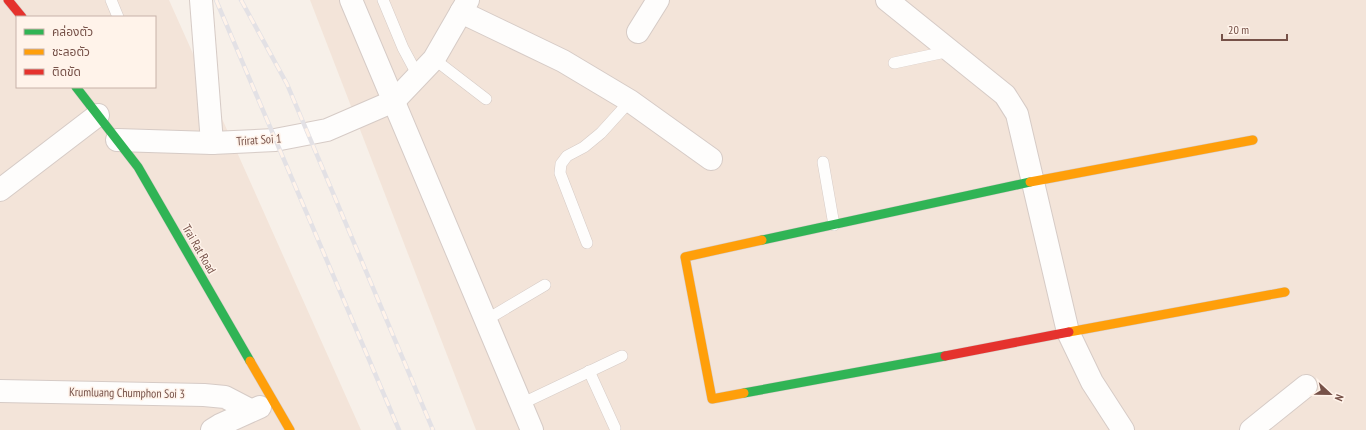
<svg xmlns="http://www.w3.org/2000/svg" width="1366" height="430" font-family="'PT Sans Narrow','Noto Sans Thai',sans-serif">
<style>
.residential{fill:#f3e4d9;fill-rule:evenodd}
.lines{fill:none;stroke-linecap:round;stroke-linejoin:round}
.lane-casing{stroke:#d6cbc6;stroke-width:12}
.street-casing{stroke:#d6cbc6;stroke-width:24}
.fast-casing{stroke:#d6cbc6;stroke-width:10}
.slow-casing{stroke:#d6cbc6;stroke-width:10}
.jam-casing{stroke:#d6cbc6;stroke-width:10}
.lane{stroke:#fefdfc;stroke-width:11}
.street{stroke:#fefdfc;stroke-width:22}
.fast{stroke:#30b455;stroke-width:9}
.slow{stroke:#ff9f0a;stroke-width:9}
.jam{stroke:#e5322d;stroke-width:9}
.rail-casing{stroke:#e3e1e5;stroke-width:4.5}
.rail{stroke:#fff3ea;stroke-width:3;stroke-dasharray:9;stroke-linecap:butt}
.labels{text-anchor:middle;stroke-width:3;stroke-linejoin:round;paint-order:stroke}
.street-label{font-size:12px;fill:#765148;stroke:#fff3ea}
</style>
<rect width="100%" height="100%" fill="#f7f0e9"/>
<g class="residential">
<path d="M0,0H169L361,430H0ZM17,17H155V87H17Z"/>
<path d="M310,0H1366V430H476Z"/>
</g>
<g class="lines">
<defs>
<g id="lane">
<path d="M111,0L118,17"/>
<path d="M383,0L403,48L418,76"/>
<path d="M434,59L486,99"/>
<path d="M894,63L950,51"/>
<path d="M823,162L834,225"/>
<path d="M587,243L560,173L561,164L567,156L584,147L601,133L630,101"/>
<path d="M486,320L545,285"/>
<path d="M589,371L615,428"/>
<path d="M521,404L622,356"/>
</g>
<g id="street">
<path d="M201,0L212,143"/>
<path d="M351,0L532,430"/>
<path d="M887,0L1005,95L1017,114L1068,332L1092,382L1123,430"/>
<path d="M461,12L563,61L630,101L711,159"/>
<path d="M638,32L658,0"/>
<path d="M117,140L212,143L275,140L327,130L394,101L434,59L468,0"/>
<path d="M0,190L98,115"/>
<path d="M0,391L204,395L225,397L250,410"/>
<path d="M212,430L220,425L260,407"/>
<path d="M1251,430L1306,386"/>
</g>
<g id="fast">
<path d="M76,87L138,167L250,361"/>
<path d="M762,240L1030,182"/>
<path d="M744,393L945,356"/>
</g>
<g id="slow">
<path d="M1030,182L1253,140"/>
<path d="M1069,332L1285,292"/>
<path d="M250,361L290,430"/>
<path d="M744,393L712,399L685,257L762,240"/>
</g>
<g id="jam">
<path d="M8,0L22,17"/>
<path d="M945,356L1069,332"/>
</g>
</defs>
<use href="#lane" class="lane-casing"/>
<use href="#street" class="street-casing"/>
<use href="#fast" class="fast-casing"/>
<use href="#slow" class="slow-casing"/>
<use href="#jam" class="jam-casing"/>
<use href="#lane" class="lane"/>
<use href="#street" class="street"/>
<use href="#fast" class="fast"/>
<use href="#slow" class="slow"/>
<use href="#jam" class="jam"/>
<defs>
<g id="rail">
<path d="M216,0L399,430"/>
<path d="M241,0L287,84L433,430"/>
</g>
</defs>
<use href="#rail" class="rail-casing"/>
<use href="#rail" class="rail"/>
</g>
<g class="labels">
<g class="street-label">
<text transform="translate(259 140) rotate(-4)" y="4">Trirat Soi 1</text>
<text transform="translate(199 249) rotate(60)" y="4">Trai Rat Road</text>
<text transform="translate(127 393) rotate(1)" y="4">Krumluang Chumphon Soi 3</text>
</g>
</g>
<rect x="16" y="16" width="140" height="72" fill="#fff3ea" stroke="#c8b2a9"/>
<rect x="24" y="29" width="20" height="6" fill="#30b455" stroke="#c8b2a9"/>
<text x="52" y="36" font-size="12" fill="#765148">คล่องตัว</text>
<rect x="24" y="49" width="20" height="6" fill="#ff9f0a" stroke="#c8b2a9"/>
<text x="52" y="56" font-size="12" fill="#765148">ชะลอตัว</text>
<rect x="24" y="69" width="20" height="6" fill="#e5322d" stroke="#c8b2a9"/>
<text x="52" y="76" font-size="12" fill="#765148">ติดขัด</text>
<g transform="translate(1330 394) rotate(112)" stroke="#fff3ea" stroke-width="3" paint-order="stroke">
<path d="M0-3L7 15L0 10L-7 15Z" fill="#765148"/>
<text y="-6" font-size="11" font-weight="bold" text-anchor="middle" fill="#765148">N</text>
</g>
<path d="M1222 34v6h65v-6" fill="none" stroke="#765148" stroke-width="2"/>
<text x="1228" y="34" font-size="12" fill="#765148" stroke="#fff3ea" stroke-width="3" paint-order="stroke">20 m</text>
</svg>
